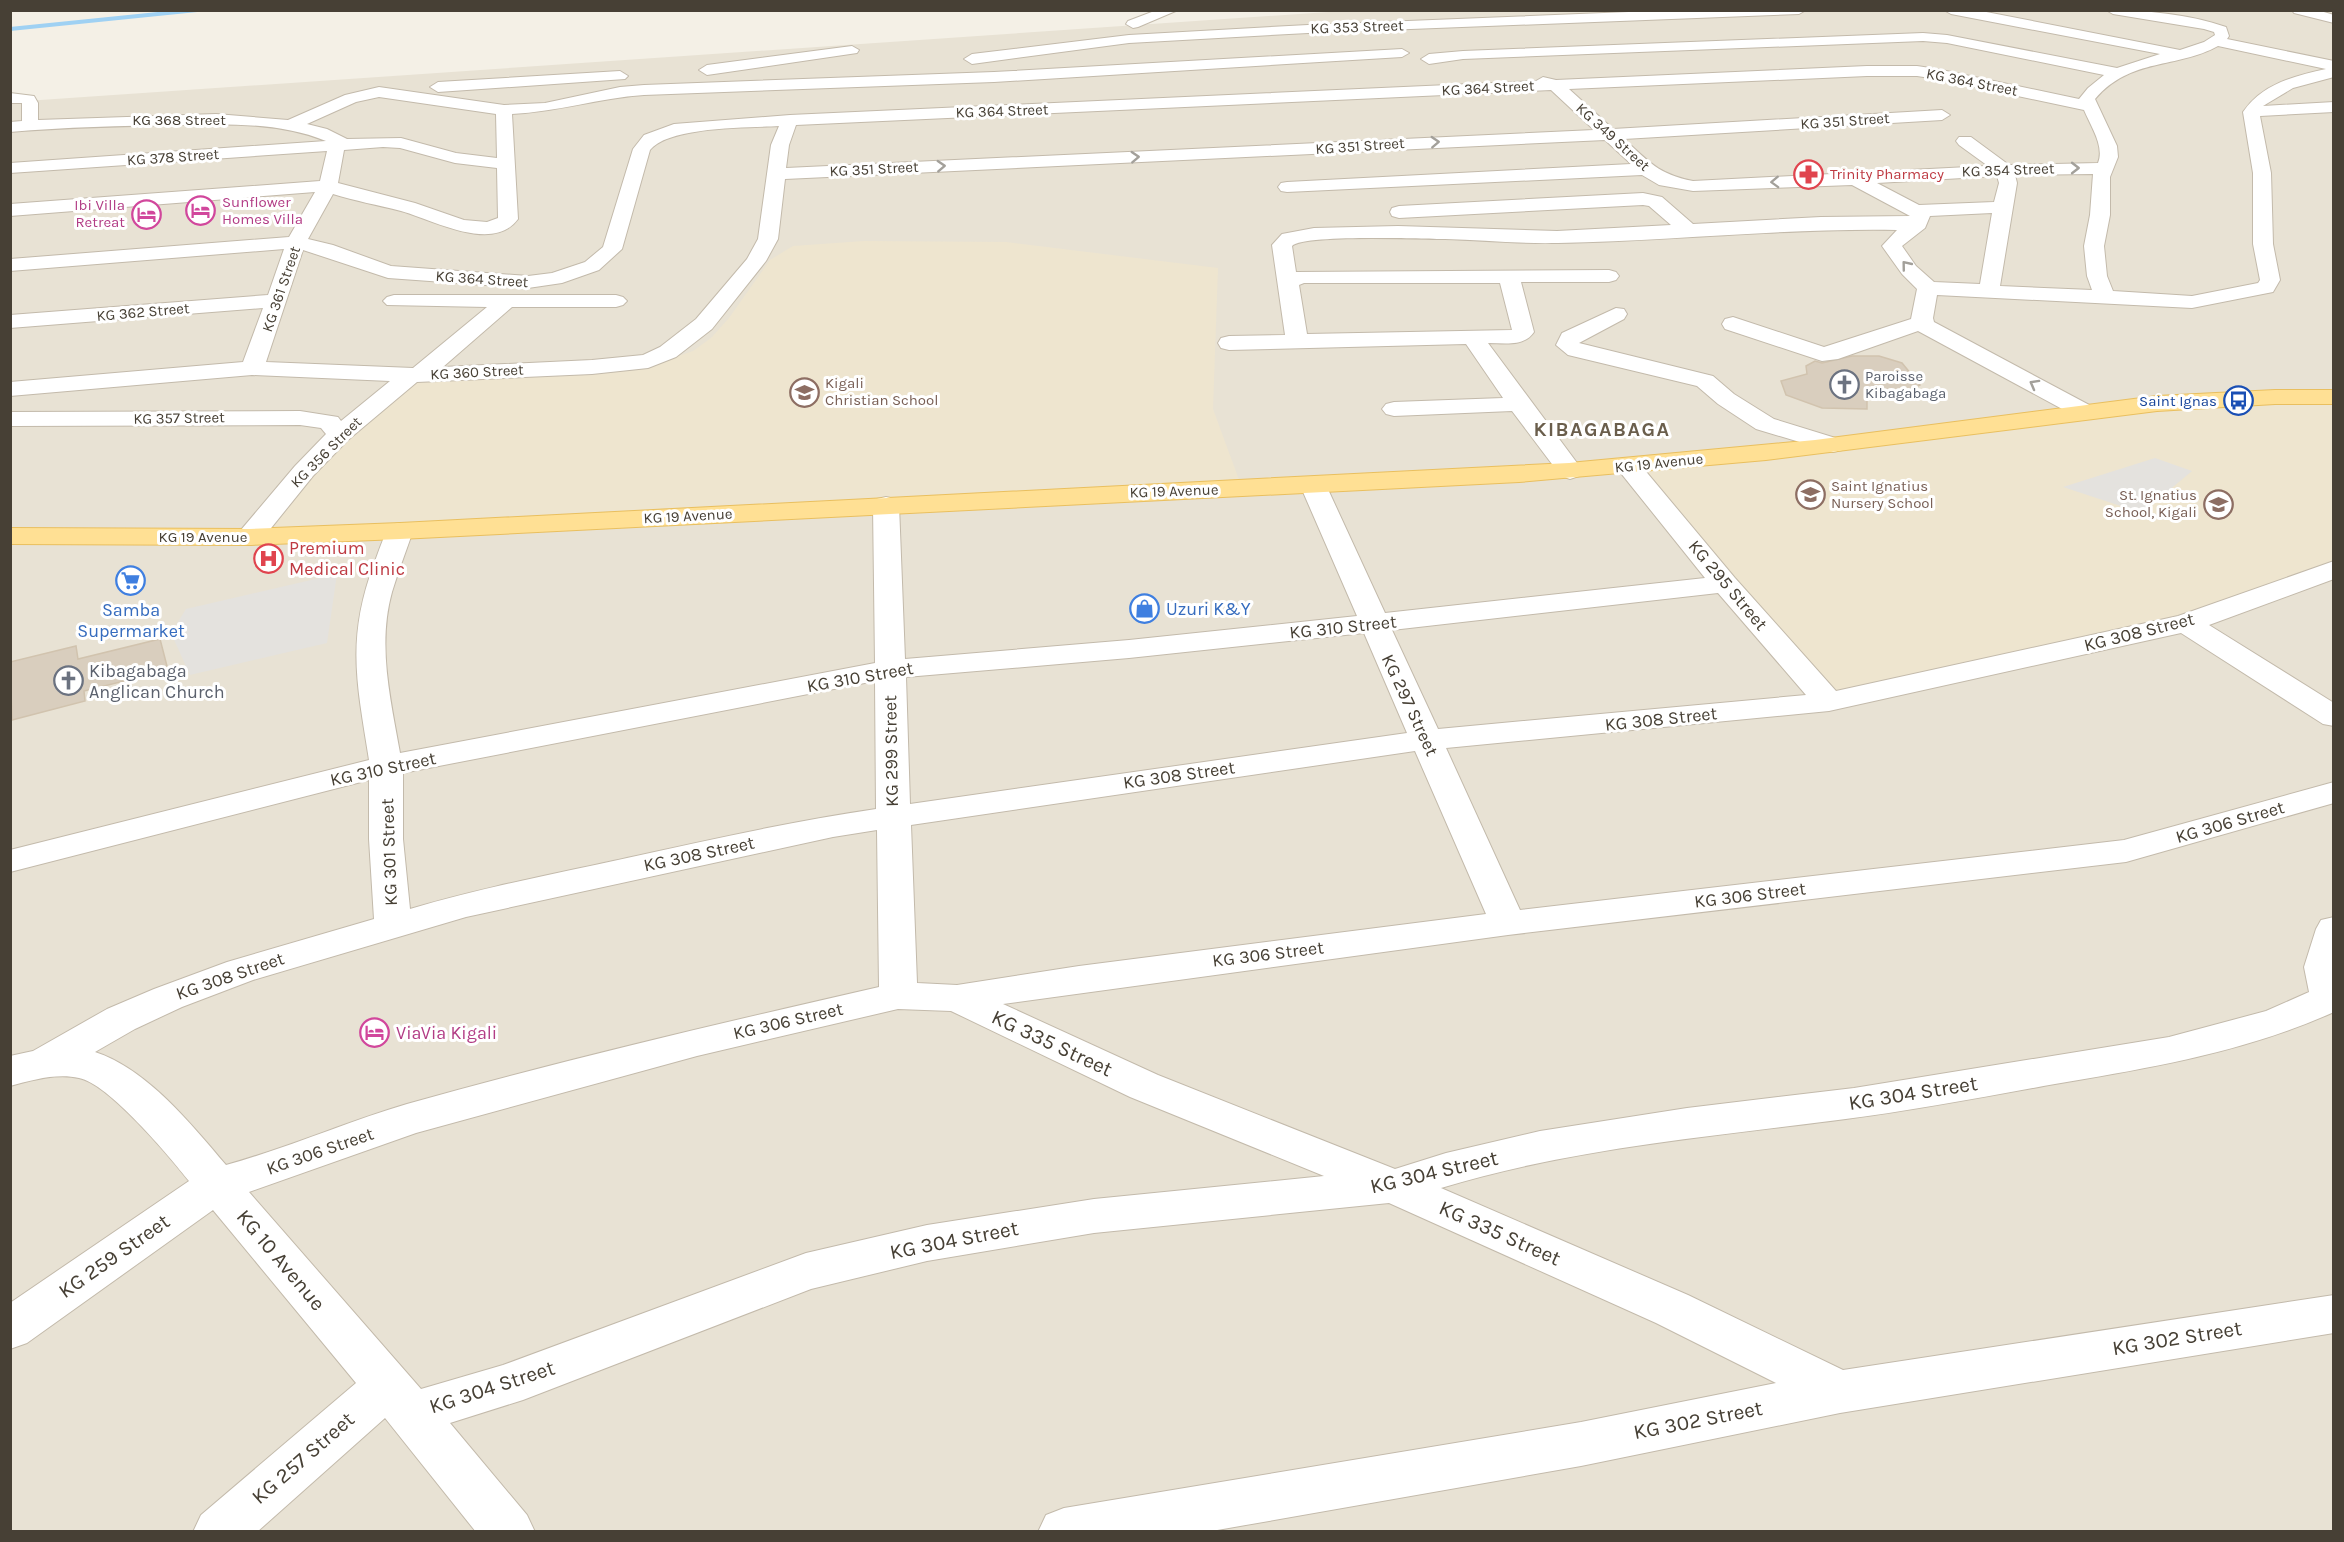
<svg xmlns="http://www.w3.org/2000/svg" width="2344" height="1542" font-family="Karla,sans-serif">
<style>
.residential{fill:#e8e2d4}
.education{fill:#eee5cf}
.parking{fill:#e4e2de}
.lines{fill:none;stroke-linecap:round;stroke-linejoin:round}
.stream{stroke:#9fd1f3;stroke-width:4}
.building{fill:#d9cebe;stroke:#d1c3ae;stroke-width:1.5}
.minor-casing{stroke:#c3baab;stroke-width:2}
.major-casing{stroke:#e9bf5f;stroke-width:2}
.minor{fill:#fff;fill-rule:evenodd}
.major{fill:#ffe094;fill-rule:evenodd}
.oneway{stroke:#a3a09a}
.labels{text-anchor:middle;stroke-width:6;stroke-linejoin:round;paint-order:stroke}
.far-street-label{font-size:15px;fill:#474035;stroke:#fff}
.far-health-label{font-size:15px;fill:#be3a42;stroke:#fff;text-anchor:start}
.far-hotel-label{font-size:15px;fill:#b23c85;stroke:#fff;text-anchor:start}
.far-worship-label{font-size:15px;fill:#5b616d;stroke:#fff;text-anchor:start}
.far-education-label{font-size:15px;fill:#785e54;stroke:#fff;text-anchor:start}
.far-transit-label{font-size:15px;fill:#164399;stroke:#fff;text-anchor:end}
.health-label{font-size:18px;fill:#be3a42;stroke:#fff;text-anchor:start}
.street-label{font-size:18px;fill:#474035;stroke:#fff}
.shop-label{font-size:18px;fill:#366cbe;stroke:#fff;text-anchor:start}
.worship-label{font-size:18px;fill:#5b616d;stroke:#fff;text-anchor:start}
.hotel-label{font-size:18px;fill:#b23c85;stroke:#fff;text-anchor:start}
.far-district-label{font-size:20px;font-weight:bold;letter-spacing:1.5px;fill:#6a5e4c;stroke:#fff}
.near-street-label{font-size:21px;fill:#474035;stroke:#fff}
</style>
<rect width="100%" height="100%" fill="#f4f0e6"/>
<path class="residential" d="M1343,11H2333V1531L11,1532V102Z"/>
<g class="education">
<path d="M864,241L1006,242L1218,268L1213,409L1242,488L249,537L411,375L659,363L693,351L711,338L729,318L770,260L793,246Z"/>
<path d="M2333,397V574L2186,623L1829,702L1629,467L2014,421Z"/>
</g>
<g class="parking">
<path d="M2155,458L2192,471L2142,513L2063,487Z"/>
<path d="M337,574L327,643L190,675L171,633L186,609Z"/>
</g>
<g class="lines">
<path class="stream" d="M10,29L197,10"/>
</g>
<g class="building">
<path d="M1852,356H1879L1902,363L1920,385L1899,395H1867V409L1822,408L1786,395L1781,381L1807,374L1806,366L1815,361L1822,363Z"/>
<path d="M160,639L168,670L84,691L85,701L12,720L10,662L76,646L78,659Z"/>
</g>
<g class="lines">
<defs>
<g id="minor">
<path d="M1157,10H1178L1138,27L1133,28L1126,24L1128,21Z"/>
<path d="M1678,10H1806L1799,14L1308,33L1129,43L972,64L964,59L972,54L1129,35L1308,25Z"/>
<path d="M1944,10H1976L2180,50L2204,42L2215,35L2214,32L2204,29L2113,14L2106,10C2146,10 2188,14 2226,27L2229,36L2227,39L2334,61V77L2293,88L2263,106L2334,102V112L2260,116L2271,173L2273,244L2280,280L2273,292L2192,308L1937,295L1933,318L1934,322L2093,407L2097,412L2093,417L2085,419L2077,417L1918,331L1838,359L1822,361L1725,329L1722,324L1725,319L1733,317L1824,347L1911,319L1917,289L1902,274L1882,246L1897,230C1784,228 1671,241 1558,243C1520,244 1482,240 1445,239C1421,239 1304,234 1292,246L1296,272L1609,270L1616,272L1619,276L1616,280L1609,282H1521L1534,332C1524,347 1505,343 1488,343L1583,471L1579,476L1570,479L1561,476L1512,411L1394,416L1386,414L1382,409L1386,404L1394,402L1503,398L1466,344L1229,350L1221,348L1218,343L1221,338L1229,336L1285,335L1272,245L1282,234L1314,228L1398,226L1557,231L1671,225L1649,206L1643,205L1399,218L1392,216L1390,212L1392,208L1399,206L1643,193L1662,197L1693,224L1821,217L1910,216L1852,185L1693,191L1659,185L1642,175L1287,192L1281,191L1278,187L1281,183L1287,182L1631,164L1605,140L785,179L778,239L766,261L712,329L676,357L648,368L592,374L417,382L348,440L313,476L259,543L249,545L239,543L235,537L295,466L326,434L321,428L300,425L10,426V412L300,411L338,417L341,421L390,381L252,375L10,396V382L243,362L263,308L10,328V315L268,295L284,249L10,271V259L289,237L315,192L10,216V204L320,181L327,151L10,173V163L326,141C279,122 227,124 176,125C121,126 66,127 10,132V122L22,121V103H10V93L34,96L38,103V120L216,114L288,120L345,95L379,87L504,105L545,103L620,87L644,85L994,72L1402,49L1409,53L1402,57L994,82L644,95C599,98 557,112 512,114L518,219C493,254 431,219 401,211C378,205 355,201 333,194L308,239L333,245L391,266L528,276L552,273L585,262L603,247L633,149L644,135L674,124L790,115L1536,81L1543,77L1556,80L1867,66H1917L1937,69L2079,99L2088,88L2104,75L1947,43L1923,41L1463,59L1429,64L1421,59L1429,54L1463,51L1923,33L1947,35L2117,68L2160,54L1951,14ZM2218,46L2326,69C2294,76 2262,84 2243,112L2253,173V244L2260,280L2258,283L2192,296L2113,291L2107,276L2104,246L2110,215V177L2118,157L2117,146L2095,99C2131,57 2177,69 2218,46ZM1867,76H1917L1937,79L2084,110C2090,125 2105,146 2098,163L2009,165L1971,137H1959L1956,141L1959,145L1988,166L1693,181C1658,174 1649,162 1624,139L1942,120L1950,115L1942,110L1613,129L1569,89ZM1551,90L1594,130L786,168L789,145L796,125ZM379,97L496,114L497,158L456,153L401,138L347,139L327,129L307,124L356,102ZM779,126L771,145L758,239L747,259L696,319L660,347L643,355L592,360L443,367L512,307H616L623,305L627,301L623,297L616,295H394L387,297L383,301L387,305L487,307L413,368L266,362L303,250L388,278L528,288L562,283L599,270L622,249L650,150C669,126 749,128 779,126ZM383,147L400,148L455,163L497,168L498,218L487,222L464,220L415,203L338,183L344,150ZM2093,174L2090,215L2084,246L2087,276L2092,290L2000,286L2017,183L2015,175ZM1997,176L1999,183L1994,202L1919,205L1877,183ZM1992,213L1980,284L1934,282L1916,266L1902,246L1925,228L1930,216ZM1304,283H1500L1512,330L1307,334L1299,285Z"/>
<path d="M2292,10H2317L2334,15V23L2294,13Z"/>
<path d="M852,46L859,50L857,53L707,75L699,70L707,65Z"/>
<path d="M620,71L628,76L625,79L438,92L430,87L438,82Z"/>
<path d="M1616,308L1624,309L1627,314L1624,319L1579,343L1713,376L1734,394L1774,419L1842,440L1845,445L1842,450L1833,452L1756,429L1718,404L1697,386L1568,355L1556,345L1562,333Z"/>
<path d="M1629,459L1638,462L1735,578L1836,691L2178,616L2334,561V579L2209,625L2334,703V726L2323,724L2181,633L1829,711L1446,748L1520,910L2124,840L2334,782V803L2126,862L1508,935L1003,1004L1158,1075L1395,1169L1446,1153L1540,1131L1687,1108L1854,1088L2169,1037L2266,1011L2309,992L2304,967L2316,929L2321,920L2334,917V1012C2245,1052 2150,1068 2055,1084C1983,1097 1911,1111 1838,1120C1706,1137 1568,1149 1441,1188L1688,1295L1843,1370L2334,1295V1333L1840,1413L1581,1466L1206,1532H1038L1046,1515L1064,1508L1581,1422L1776,1383L1656,1323L1389,1203L1094,1233L927,1261L811,1289L523,1400L450,1423L527,1515L535,1532H476L385,1418L257,1532H193L201,1515L356,1383L213,1210L27,1343L10,1349V1303L189,1181C170,1157 108,1083 79,1078C57,1073 32,1080 10,1086V1056L33,1051L107,1009L154,989L227,962L374,919L369,839V780L10,872V850L369,760C357,684 346,639 374,564C379,551 383,537 390,525L400,523L410,525L413,531C406,551 398,572 392,592C377,646 391,701 400,753L875,663L873,505L877,499L886,497L895,499L899,505L905,659L1129,640L1357,616L1300,485L1304,480L1313,477L1322,480L1326,485L1385,613L1705,578L1616,467L1620,462ZM1718,593L1806,695L1438,729L1392,630ZM1364,633L1407,733L910,804L906,677L1129,658ZM875,681L876,809C793,821 710,840 627,858C554,874 481,888 410,909L403,839V773ZM1415,751L1486,914L1079,966L957,985L917,983L911,825ZM877,830L879,987C721,1023 563,1060 407,1104C346,1122 288,1148 226,1165C191,1124 147,1069 95,1052L135,1029L182,1007L253,980L466,917L833,837ZM898,1009L951,1011L1130,1097L1324,1176L1094,1199L927,1225L806,1253L503,1365L421,1389L249,1192L416,1133L697,1056Z"/>
</g>
<path id="major" d="M2275,390H2334V404H2275L2157,411L1766,460L1519,482L400,539L249,545L10,544V528L249,529L400,523L1569,463L1815,440L2157,396Z"/>
</defs>
<use href="#minor" class="minor-casing"/>
<use href="#major" class="major-casing"/>
<use href="#minor" class="minor"/>
<use href="#major" class="major"/>
</g>
<defs><path id="oneway-chevron" d="M-2-3.5L2.5 0L-2 3.5" fill="none" stroke-width="1.6" stroke-linecap="round" stroke-linejoin="round" transform="scale(1.5)"/></defs>
<g class="oneway">
<use href="#oneway-chevron" transform="translate(1435 142) rotate(-3)"/>
<use href="#oneway-chevron" transform="translate(1135 157) rotate(-3)"/>
<use href="#oneway-chevron" transform="translate(941 166) rotate(-3)"/>
<use href="#oneway-chevron" transform="translate(2075 168)"/>
<use href="#oneway-chevron" transform="translate(1775 182) rotate(178)"/>
<use href="#oneway-chevron" transform="translate(1906 265) rotate(-129)"/>
<use href="#oneway-chevron" transform="translate(2034 384) rotate(-151)"/>
</g>
<defs>
<symbol id="pharmacy-ring" viewBox="-11 -11 22 22"><circle r="9.5" fill="#fff" stroke="#e0444e" stroke-width="1.5"/><path d="M-2-6h4v4h4v4h-4v4h-4v-4h-4v-4h4Z" fill="#e0444e"/></symbol>
<symbol id="hotel-ring" viewBox="-11 -11 22 22"><circle r="9.5" fill="#fff" stroke="#d1479c" stroke-width="1.5"/><path d="M-6-4.5h1.5V1H6V5H4.5V3h-9V5H-6ZM-4 0a1.8 1.8 0 1 1 3.6 0ZM.5 0V-2.5h3Q6-2.5 6 0Z" fill="#d1479c"/></symbol>
<symbol id="church-ring" viewBox="-11 -11 22 22"><circle r="9.5" fill="#fff" stroke="#6b7280" stroke-width="1.5"/><path d="M-1.2-6h2.4v3.5h3.3v2.4h-3.3V6h-2.4V-.1h-3.3v-2.4h3.3Z" fill="#6b7280"/></symbol>
<symbol id="school-ring" viewBox="-11 -11 22 22"><circle r="9.5" fill="#fff" stroke="#8d6e63" stroke-width="1.5"/><path d="M0-5L7-2L0 1L-7-2ZM-4 1L0 2.5L4 1V4Q0 6-4 4Z" fill="#8d6e63"/></symbol>
<symbol id="bus-ring" viewBox="-11 -11 22 22"><circle r="9.5" fill="#fff" stroke="#1a4fb4" stroke-width="1.5"/><path d="M-5-6H5V4H4V6H2V4H-2V6H-4V4H-5ZM-3.5-4V0h7V-4ZM-3.5 1.2v1.5H-2V1.2ZM2 1.2v1.5H3.5V1.2Z" fill="#1a4fb4"/></symbol>
<symbol id="hospital-ring" viewBox="-11 -11 22 22"><circle r="9.5" fill="#fff" stroke="#e0444e" stroke-width="1.5"/><path d="M-5-5h3v3.5h4V-5h3V5h-3V1.5h-4V5h-3Z" fill="#e0444e"/></symbol>
<symbol id="supermarket-ring" viewBox="-11 -11 22 22"><circle r="9.5" fill="#fff" stroke="#3f7fe0" stroke-width="1.5"/><path d="M-6-5.5h2.5l.6 2H6L4.5 2H-2.5L-4.4-4H-6ZM-1.5 3.2a1.3 1.3 0 1 0 .1 0ZM3 3.2a1.3 1.3 0 1 0 .1 0Z" fill="#3f7fe0"/></symbol>
<symbol id="shop-ring" viewBox="-11 -11 22 22"><circle r="9.5" fill="#fff" stroke="#3f7fe0" stroke-width="1.5"/><path d="M-5-2.5h2.3a2.7 3.5 0 0 1 5.4 0H5L5.5 6h-11ZM-1.5-2.5h3a1.5 2.3 0 0 0-3 0Z" fill="#3f7fe0"/></symbol>
</defs>
<g fill-rule="evenodd">
<use href="#pharmacy-ring" x="1792" y="158" width="33" height="33"/>
<use href="#hotel-ring" x="184" y="194" width="33" height="33"/>
<use href="#hotel-ring" x="130" y="198" width="33" height="33"/>
<use href="#church-ring" x="1828" y="368" width="33" height="33"/>
<use href="#school-ring" x="788" y="376" width="33" height="33"/>
<use href="#bus-ring" x="2222" y="384" width="33" height="33"/>
<use href="#school-ring" x="1794" y="478" width="33" height="33"/>
<use href="#school-ring" x="2202" y="488" width="33" height="33"/>
<use href="#hospital-ring" x="252" y="542" width="33" height="33"/>
<use href="#supermarket-ring" x="114" y="564" width="33" height="33"/>
<use href="#shop-ring" x="1128" y="592" width="33" height="33"/>
<use href="#church-ring" x="52" y="664" width="33" height="33"/>
<use href="#hotel-ring" x="358" y="1016" width="33" height="33"/>
</g>
<g class="labels">
<g class="far-street-label">
<text transform="translate(1357 27) rotate(-2)" y="5">KG 353 Street</text>
<text transform="translate(1972 82) rotate(11)" y="5">KG 364 Street</text>
<text transform="translate(1488 88) rotate(-3)" y="5">KG 364 Street</text>
<text transform="translate(1002 111) rotate(-2)" y="5">KG 364 Street</text>
<text x="179" y="125">KG 368 Street</text>
<text transform="translate(1845 121) rotate(-4)" y="5">KG 351 Street</text>
<text transform="translate(1613 137) rotate(42)" y="5">KG 349 Street</text>
<text transform="translate(1360 146) rotate(-4)" y="5">KG 351 Street</text>
<text transform="translate(173 157) rotate(-4)" y="5">KG 378 Street</text>
<text transform="translate(874 169) rotate(-3)" y="5">KG 351 Street</text>
<text transform="translate(2008 170) rotate(-2)" y="5">KG 354 Street</text>
<text transform="translate(482 279) rotate(4)" y="5">KG 364 Street</text>
<text transform="translate(281 289) rotate(-71)" y="5">KG 361 Street</text>
<text transform="translate(143 312) rotate(-5)" y="5">KG 362 Street</text>
<text transform="translate(477 372) rotate(-3)" y="5">KG 360 Street</text>
<text transform="translate(179 418) rotate(-1)" y="5">KG 357 Street</text>
<text transform="translate(326 452) rotate(-45)" y="5">KG 356 Street</text>
<text transform="translate(1659 463) rotate(-6)" y="5">KG 19 Avenue</text>
<text transform="translate(1174 491) rotate(-2)" y="5">KG 19 Avenue</text>
<text transform="translate(688 516) rotate(-3)" y="5">KG 19 Avenue</text>
<text x="203" y="542">KG 19 Avenue</text>
</g>
<g class="far-health-label">
<text x="1830" y="179">Trinity Pharmacy</text>
</g>
<g class="far-hotel-label">
<text x="222" y="207">Sunflower<tspan x="222" dy="17">Homes Villa</tspan></text>
<text x="125" y="210" text-anchor="end">Ibi Villa<tspan x="125" dy="17">Retreat</tspan></text>
</g>
<g class="far-worship-label">
<text x="1865" y="381">Paroisse<tspan x="1865" dy="17">Kibagabaga</tspan></text>
</g>
<g class="far-education-label">
<text x="825" y="388">Kigali<tspan x="825" dy="17">Christian School</tspan></text>
<text x="1831" y="491">Saint Ignatius<tspan x="1831" dy="17">Nursery School</tspan></text>
<text x="2197" y="500" text-anchor="end">St. Ignatius<tspan x="2197" dy="17">School, Kigali</tspan></text>
</g>
<g class="far-transit-label">
<text x="2217" y="406">Saint Ignas</text>
</g>
<g class="health-label">
<text x="289" y="554">Premium<tspan x="289" dy="21">Medical Clinic</tspan></text>
</g>
<g class="street-label">
<text transform="translate(1728 585) rotate(50)" y="6">KG 295 Street</text>
<text transform="translate(1343 627) rotate(-6)" y="6">KG 310 Street</text>
<text transform="translate(2139 632) rotate(-14)" y="6">KG 308 Street</text>
<text transform="translate(860 677) rotate(-10)" y="6">KG 310 Street</text>
<text transform="translate(1410 705) rotate(65)" y="6">KG 297 Street</text>
<text transform="translate(1661 719) rotate(-6)" y="6">KG 308 Street</text>
<text transform="translate(891 751) rotate(-91)" y="6">KG 299 Street</text>
<text transform="translate(383 769) rotate(-12)" y="6">KG 310 Street</text>
<text transform="translate(1179 775) rotate(-8)" y="6">KG 308 Street</text>
<text transform="translate(2230 822) rotate(-16)" y="6">KG 306 Street</text>
<text transform="translate(389 852) rotate(-92)" y="6">KG 301 Street</text>
<text transform="translate(699 854) rotate(-12)" y="6">KG 308 Street</text>
<text transform="translate(1750 895) rotate(-7)" y="6">KG 306 Street</text>
<text transform="translate(1268 954) rotate(-7)" y="6">KG 306 Street</text>
<text transform="translate(230 976) rotate(-19)" y="6">KG 308 Street</text>
<text transform="translate(788 1021) rotate(-13)" y="6">KG 306 Street</text>
<text transform="translate(320 1151) rotate(-19)" y="6">KG 306 Street</text>
</g>
<g class="shop-label">
<text x="1166" y="615">Uzuri K&amp;Y</text>
<text x="131" y="616" text-anchor="middle">Samba<tspan x="131" dy="21">Supermarket</tspan></text>
</g>
<g class="worship-label">
<text x="89" y="677">Kibagabaga<tspan x="89" dy="21">Anglican Church</tspan></text>
</g>
<g class="hotel-label">
<text x="396" y="1039">ViaVia Kigali</text>
</g>
<g class="far-district-label">
<text x="1602" y="436">KIBAGABAGA</text>
</g>
<g class="near-street-label">
<text transform="translate(1052 1043) rotate(25)" y="7">KG 335 Street</text>
<text transform="translate(1913 1093) rotate(-9)" y="7">KG 304 Street</text>
<text transform="translate(1434 1172) rotate(-13)" y="7">KG 304 Street</text>
<text transform="translate(1500 1233) rotate(24)" y="7">KG 335 Street</text>
<text transform="translate(954 1240) rotate(-11)" y="7">KG 304 Street</text>
<text transform="translate(114 1256) rotate(-35)" y="7">KG 259 Street</text>
<text transform="translate(281 1260) rotate(50)" y="7">KG 10 Avenue</text>
<text transform="translate(2177 1338) rotate(-9)" y="7">KG 302 Street</text>
<text transform="translate(492 1387) rotate(-18)" y="7">KG 304 Street</text>
<text transform="translate(1698 1420) rotate(-11)" y="7">KG 302 Street</text>
<text transform="translate(303 1458) rotate(-41)" y="7">KG 257 Street</text>
</g>
</g>
<rect width="2344" height="1542" fill="none" stroke="#474035" stroke-width="24"/>
</svg>
